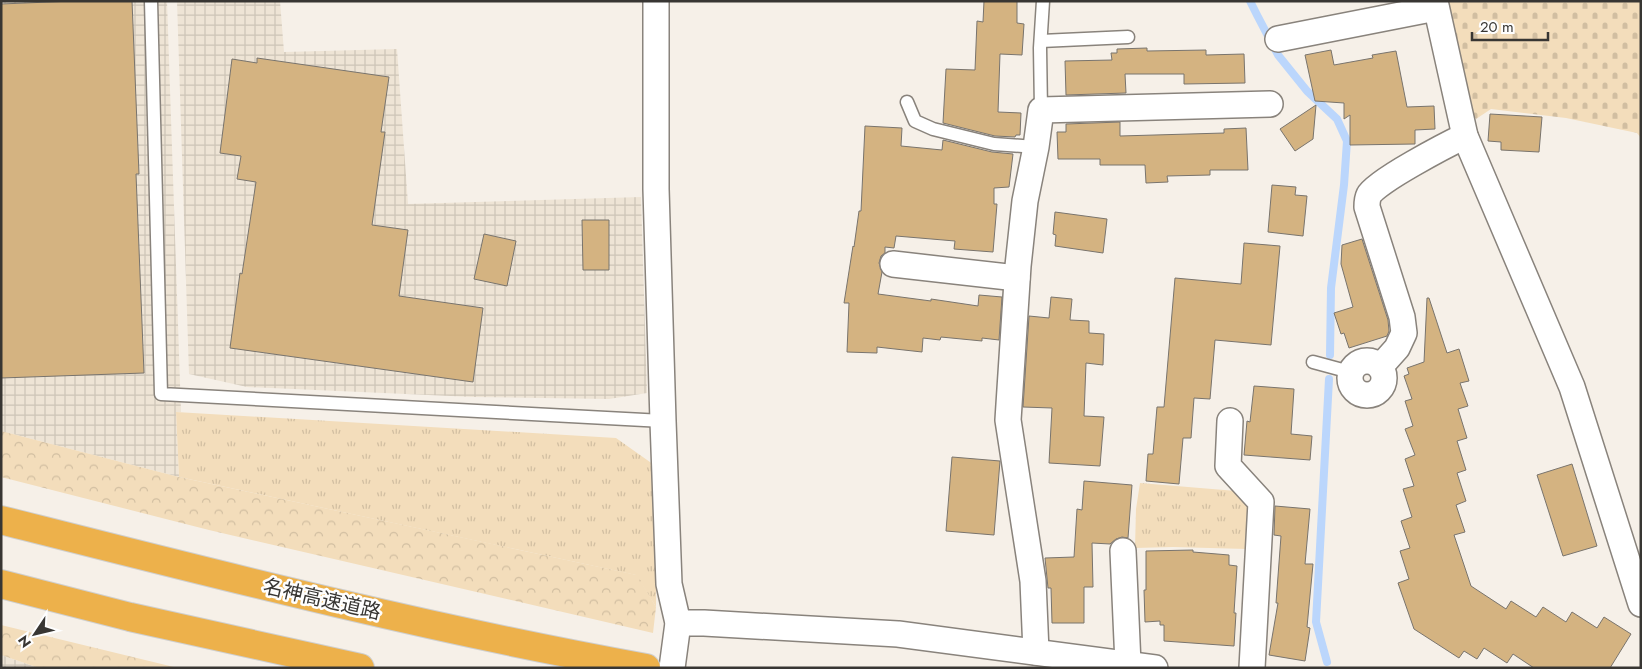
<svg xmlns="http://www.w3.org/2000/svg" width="1642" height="669" font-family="Jost,'Noto Sans JP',sans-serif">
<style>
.industrial{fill:url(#industrial-grid)}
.grass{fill:url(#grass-tufts)}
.forest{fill:url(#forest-crowns)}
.cemetery{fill:url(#cemetery-stones)}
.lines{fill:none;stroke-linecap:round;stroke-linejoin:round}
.stream{stroke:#bbd6fc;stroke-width:8}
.building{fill:#d4b381;stroke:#79746d}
.lane-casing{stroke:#89837c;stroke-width:15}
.street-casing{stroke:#89837c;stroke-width:28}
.highway-casing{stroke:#cfcfce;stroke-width:30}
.lane{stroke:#fff;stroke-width:12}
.street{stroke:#fff;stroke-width:25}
.highway{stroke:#edb14b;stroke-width:28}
.labels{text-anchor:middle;stroke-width:5;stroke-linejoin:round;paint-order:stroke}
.street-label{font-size:20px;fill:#383633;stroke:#fefefe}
</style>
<defs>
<pattern id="industrial-grid" width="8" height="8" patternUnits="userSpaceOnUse" patternTransform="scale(1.25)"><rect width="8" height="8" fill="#eee4d5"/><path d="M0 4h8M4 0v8" fill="none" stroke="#cdc4b7"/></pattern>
<pattern id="grass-tufts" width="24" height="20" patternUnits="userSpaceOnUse" patternTransform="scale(1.25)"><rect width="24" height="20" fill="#f3ddbb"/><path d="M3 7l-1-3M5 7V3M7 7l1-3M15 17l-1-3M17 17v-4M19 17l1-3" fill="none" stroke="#d1bea1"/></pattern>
<pattern id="forest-crowns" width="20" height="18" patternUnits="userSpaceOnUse" patternTransform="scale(1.25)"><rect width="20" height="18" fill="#f3ddbb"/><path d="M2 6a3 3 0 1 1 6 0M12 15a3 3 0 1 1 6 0" fill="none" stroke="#d1bea1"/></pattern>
<pattern id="cemetery-stones" width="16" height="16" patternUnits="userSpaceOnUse" patternTransform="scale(1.25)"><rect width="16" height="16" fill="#f3ddbb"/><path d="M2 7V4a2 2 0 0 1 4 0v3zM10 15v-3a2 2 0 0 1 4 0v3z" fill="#d1bea1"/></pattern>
</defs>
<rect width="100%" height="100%" fill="#f6f0e8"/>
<g class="industrial">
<path d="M1,1H167L181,412H176L179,477L1,431Z"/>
<path d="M177,1H280L284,52L397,49L408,204L641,197L647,393L609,399L473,397L247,387L189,374Z"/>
<path d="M1,655L39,668H1Z"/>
</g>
<g class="grass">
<path d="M176,412L616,438L657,467L656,607L636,575L179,477Z"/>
<path d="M1140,483L1236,491L1251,507L1247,549L1173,547L1135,548L1136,509Z"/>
</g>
<g class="forest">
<path d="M1,431L179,477L637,575L656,607L653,633L209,530L1,477Z"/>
<path d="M1,625L178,668H39L1,655Z"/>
</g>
<path class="cemetery" d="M1447,1H1641V138L1637,133L1566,118L1491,109L1476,119L1462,100Z"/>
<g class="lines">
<g class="stream">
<path d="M1250,1L1257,15L1278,55L1307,91L1337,119L1347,141L1344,185L1331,288L1330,355"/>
<path d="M1327,662L1316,622L1329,379"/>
</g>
</g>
<g class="building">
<path d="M73,1H132L139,174H136L144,373L1,378V4Z"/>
<path d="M984,1H1017V23L1024,24L1022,55L1000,54L998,112L1021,113L1020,135H1016L1015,137L995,136L943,123L946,69L975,70L977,21L983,22Z"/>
<path d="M1147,48V51L1206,50V55L1244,54L1245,83L1184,84V74H1125L1126,93L1066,95L1065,61L1112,60L1111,53H1117V49Z"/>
<path d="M1331,50L1334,65L1373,58L1372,55L1396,51L1407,107L1434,106L1435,129L1415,130V144L1350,145V115L1344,119V103L1315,101L1305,55Z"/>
<path d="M257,58L389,77L381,132H385L372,225L408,230L399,296L483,308L473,382L230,348L240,273L242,274L256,182L237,179L241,156L220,153L232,59L257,63Z"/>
<path d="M1316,105L1313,139L1295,151L1280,129Z"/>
<path d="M1490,114L1542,117L1539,152L1501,150V142L1488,141Z"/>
<path d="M1120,122V136L1224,133V129L1246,128L1248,170H1210V175L1167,176L1168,182L1146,183L1145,165H1100V159H1058L1057,132H1066V124Z"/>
<path d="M865,126L902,128L901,146L942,150L943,140L992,152L1013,154L1009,187L994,188V204H997L993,252L954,249L955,241L896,236L894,248L885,247V253L881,256L879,263L882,272L878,294L931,301V299L978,306L979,295L1002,297L999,340L982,338V341L941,337L940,340L923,338L922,352L877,347V353L847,352L849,303H844L853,246L854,247L859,211H861Z"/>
<path d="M1272,185L1296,187L1295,195L1307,196L1303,236L1268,232Z"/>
<path d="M1055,212L1107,219L1103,253L1055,246L1056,235L1053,234Z"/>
<path d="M582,220H609V270H583Z"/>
<path d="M484,234L516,241L507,286L474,279Z"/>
<path d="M1362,239L1388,320L1389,331L1387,336L1349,348L1344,333L1341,334L1334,313L1353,307L1341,264L1342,245Z"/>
<path d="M1244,243L1280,246L1271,345L1215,340L1210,399L1194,398L1191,438H1183L1179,484L1146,481L1148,454H1153L1157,407H1164L1175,278L1241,284Z"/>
<path d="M1051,297L1072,299L1070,320L1089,321V333L1104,334L1103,365L1086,363L1084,416L1104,417L1100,466L1049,463L1052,408L1023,407L1029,316L1049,318Z"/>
<path d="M1427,298H1429L1447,353L1459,349L1469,381L1460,383L1468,406L1458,409L1467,438L1457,441L1466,470L1457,473L1466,501L1456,505L1465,532L1454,535L1471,586L1506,609L1511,601L1536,617L1543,607L1566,622L1572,612L1597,628L1604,617L1631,634L1610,668H1534L1513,654L1507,663L1484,648L1477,659L1464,651L1459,658L1414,629L1398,583L1409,579L1400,551L1410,548L1401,521L1412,517L1403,489L1414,486L1405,459L1415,455L1405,429L1413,426L1405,401L1412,399L1404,376L1409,374L1407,368L1424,362Z"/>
<path d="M1254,386L1294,389L1291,434L1312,436L1310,460L1244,455L1247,421L1250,422Z"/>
<path d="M952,457L1000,461L994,535L946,531Z"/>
<path d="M1572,464L1597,546L1563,556L1537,475Z"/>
<path d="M1084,481L1132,485L1128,538L1122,537L1116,539L1110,544L1092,543L1093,587H1084V623H1052L1051,588H1048L1045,558L1074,557L1077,509L1082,510Z"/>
<path d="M1275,506L1310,509L1305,564H1313L1307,627L1310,628L1305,661L1269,655L1278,603H1276L1281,536L1274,535Z"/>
<path d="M1193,550V552L1229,555V565L1237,566L1234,613H1236L1234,646L1164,641V625H1160V621L1145,622L1144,590H1146V551Z"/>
</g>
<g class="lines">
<defs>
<g id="lane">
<path d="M151,1L161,394L663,421"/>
<path d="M1041,41L1128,37"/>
<path d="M907,102L915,121L933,129L994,144L1036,147"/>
<path d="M1041,110L1040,48L1043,1"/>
<path d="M1313,362L1350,372"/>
</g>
<g id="street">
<path d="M656,1V189L663,421L669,584L678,623L672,668"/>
<path d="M1435,1L1465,136L1572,387L1641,604"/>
<path d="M1278,39L1436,8"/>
<path d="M893,264L1017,278"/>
<circle cx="1367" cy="378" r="17"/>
<path d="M1380,367L1397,348L1404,333L1402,317L1367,207C1367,204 1367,199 1369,195C1375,182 1448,144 1465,136"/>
<path d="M1230,421L1228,466L1261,502L1252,668"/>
<path d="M1123,551L1128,664"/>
<path d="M678,623H704L898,634L1155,668"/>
<path d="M1036,652L1033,581L1008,420L1018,266L1025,201L1036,147L1041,110L1270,104"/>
</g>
<g id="highway">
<path d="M1,520C215,574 429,629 646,668"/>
<path d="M1,584L130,617L360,668"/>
</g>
</defs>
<use href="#lane" class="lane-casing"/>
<use href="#street" class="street-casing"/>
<use href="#highway" class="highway-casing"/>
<use href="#lane" class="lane"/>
<use href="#street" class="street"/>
<use href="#highway" class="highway"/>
</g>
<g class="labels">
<g class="street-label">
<text transform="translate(322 599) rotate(13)" y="7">名神高速道路</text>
</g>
</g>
<rect width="1642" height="669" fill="none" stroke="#383633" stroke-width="5"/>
<g transform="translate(35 634) rotate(235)" stroke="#fefefe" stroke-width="4" paint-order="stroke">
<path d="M0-4L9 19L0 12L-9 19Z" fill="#383633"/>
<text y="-8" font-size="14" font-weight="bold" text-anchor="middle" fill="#383633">N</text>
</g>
<path d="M1472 32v8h76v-8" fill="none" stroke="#383633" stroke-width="2.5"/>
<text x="1480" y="32" font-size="15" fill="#383633" stroke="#fefefe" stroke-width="4" paint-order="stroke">20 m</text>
</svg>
